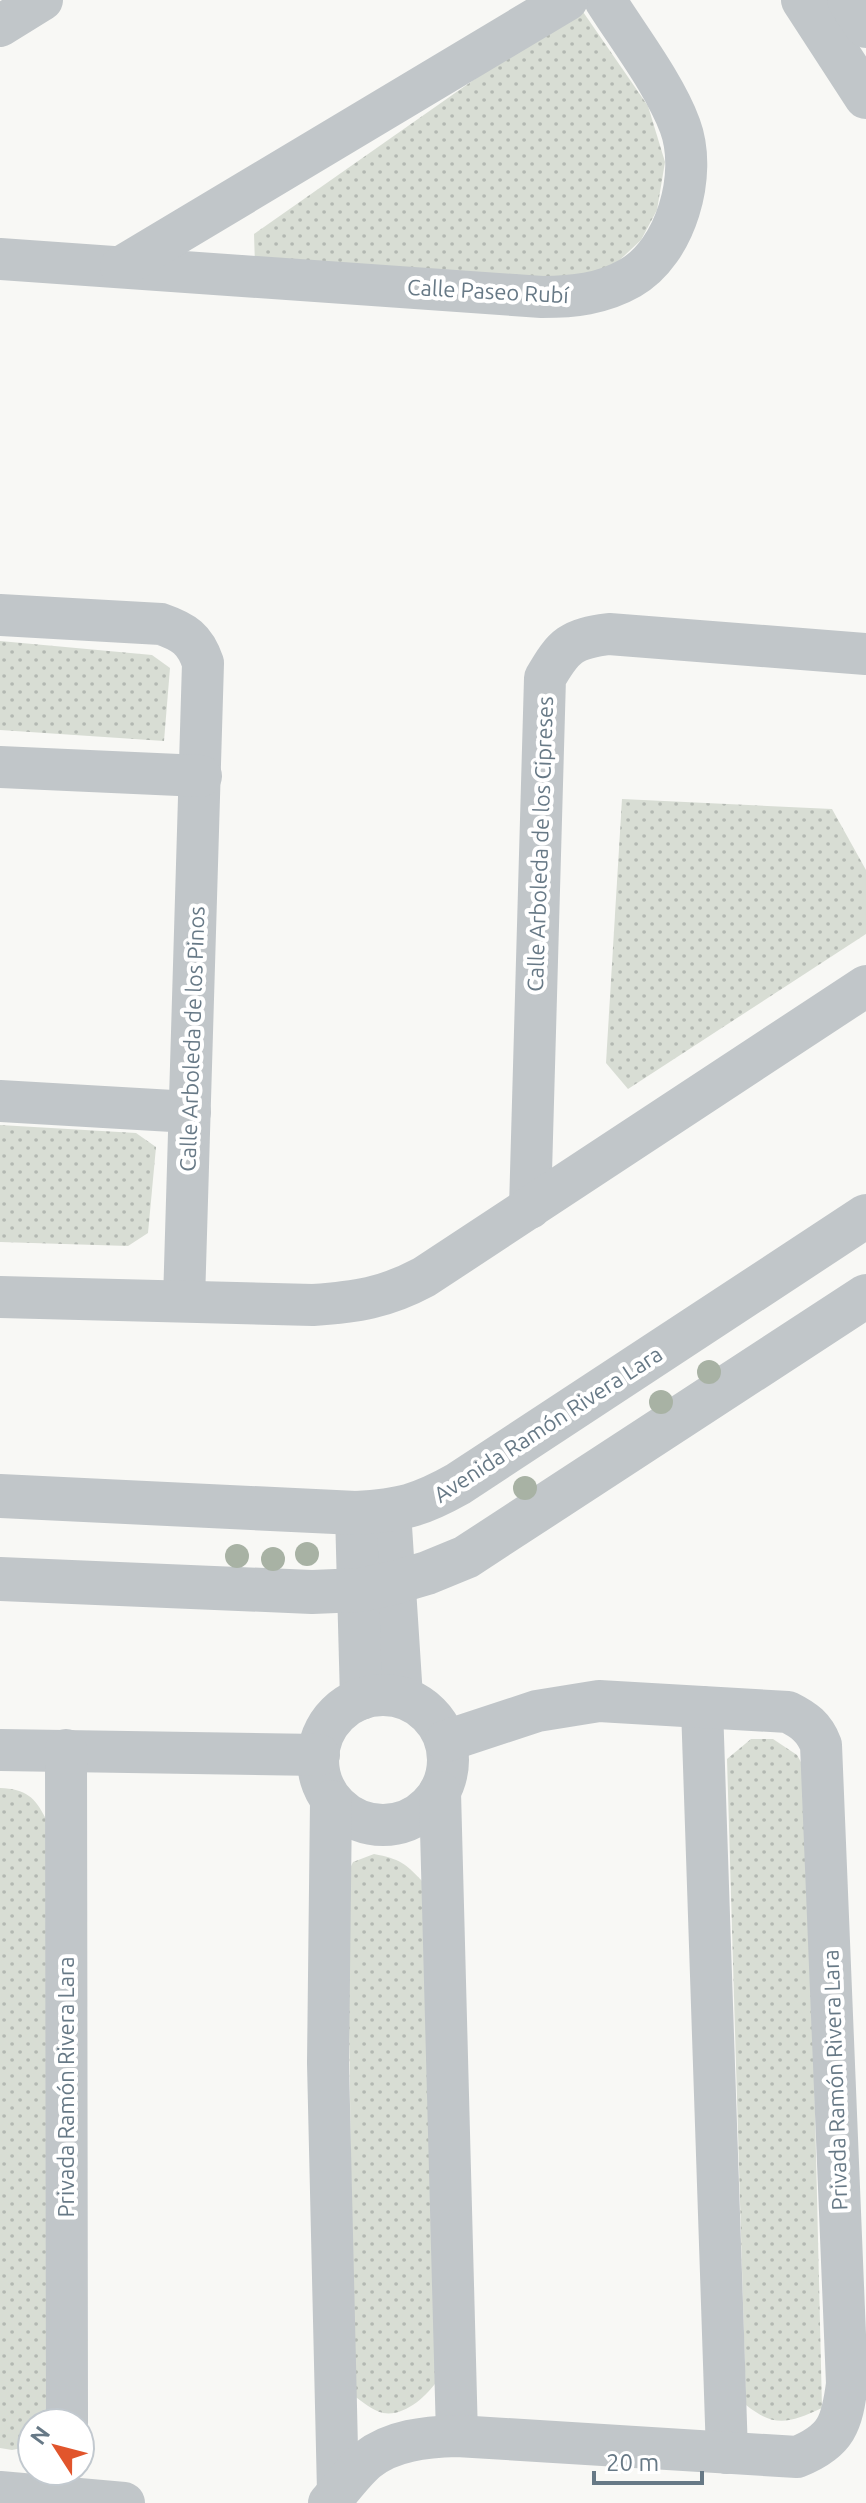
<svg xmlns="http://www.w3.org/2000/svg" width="866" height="2503" font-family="Ubuntu,sans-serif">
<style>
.park{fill:url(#park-dots)}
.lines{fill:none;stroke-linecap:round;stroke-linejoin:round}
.minor{stroke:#c1c6c9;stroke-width:42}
.tertiary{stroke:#c1c6c9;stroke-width:44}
.tree{fill:#a8b2a4}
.labels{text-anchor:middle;stroke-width:8;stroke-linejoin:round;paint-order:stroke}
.street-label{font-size:22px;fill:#677986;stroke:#fff}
</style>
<defs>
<pattern id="park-dots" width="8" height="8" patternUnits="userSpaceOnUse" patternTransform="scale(2)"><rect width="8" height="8" fill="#d8ddd4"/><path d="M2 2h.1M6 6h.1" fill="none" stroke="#b3b8b2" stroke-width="1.8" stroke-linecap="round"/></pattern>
</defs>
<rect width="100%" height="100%" fill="#f8f8f5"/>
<g class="park">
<path d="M579,6L648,106L665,162L657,210L641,240L608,271L590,281L255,265L254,234Z"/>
<path d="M0,641L152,655L170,668L164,741L0,730Z"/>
<path d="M622,799L832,809L866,870V934L628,1089L606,1063Z"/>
<path d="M0,1125L136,1133L156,1147L148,1233L128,1246L0,1242Z"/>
<path d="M751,1739H773L797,1755L807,1773L822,2408C789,2423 775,2428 746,2405L727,1759Z"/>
<path d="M0,1788C26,1789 35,1797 46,1819L53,2423H32V2446L12,2450L0,2448Z"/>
<path d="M374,1854C400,1859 405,1863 423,1882L437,2381C427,2396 404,2417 383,2413C372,2410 363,2402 354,2396L347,1875L353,1862Z"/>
</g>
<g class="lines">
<g class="minor">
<path d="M0,26L42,0"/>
<path d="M0,259L542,297C573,297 602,294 630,278C676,252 698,174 680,126C665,85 629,38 605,0"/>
<path d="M121,267L567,0"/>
<path d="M0,615L161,624C184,632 195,639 203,663L184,1301"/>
<path d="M0,767L201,776"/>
<path d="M0,1101L190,1112"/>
<path d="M530,1208L545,678C564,645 571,639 609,634L866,654"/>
<path d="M0,1297L313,1305C356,1302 385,1298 424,1277L866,986"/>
<path d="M390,1511L402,1697"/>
<path d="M356,1513L361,1699"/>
<circle cx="383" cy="1760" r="65"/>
<path d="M702,1707L727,2453"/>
<path d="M0,1750L319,1755"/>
<path d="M66,1750L67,2423"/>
<path d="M440,1792L457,2436"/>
<path d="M331,1801L328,2063L338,2492"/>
<path d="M0,2492L124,2503"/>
<path d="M329,2503C341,2489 353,2472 367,2460C392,2440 426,2437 457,2436L797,2457C837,2441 842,2423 847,2384L821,1745C814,1727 804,1720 788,1712L599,1701L537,1711L446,1741"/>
</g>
<g class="tertiary">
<path d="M803,0L866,97"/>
<path d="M849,0L866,26"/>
<path d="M0,1496L356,1513C401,1510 419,1506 458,1484L866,1216"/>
<path d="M0,1579L312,1592L360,1590L393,1583L427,1573L466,1557L866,1296"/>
</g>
</g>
<g class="tree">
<circle cx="709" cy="1372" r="12"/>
<circle cx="661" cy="1402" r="12"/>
<circle cx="525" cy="1488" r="12"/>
<circle cx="307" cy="1554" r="12"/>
<circle cx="237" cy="1556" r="12"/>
<circle cx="273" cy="1559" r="12"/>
</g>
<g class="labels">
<g class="street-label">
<text transform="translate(488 291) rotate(3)" y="8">Calle Paseo Rubí</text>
<text transform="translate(540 844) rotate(-88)" y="8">Calle Arboleda de los Cipreses</text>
<text transform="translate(192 1039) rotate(-88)" y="8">Calle Arboleda de los Pinos</text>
<text transform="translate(548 1424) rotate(-33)" y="8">Avenida Ramón Rivera Lara</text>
<text transform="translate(835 2080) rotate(-92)" y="8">Privada Ramón Rivera Lara</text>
<text transform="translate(66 2087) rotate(-90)" y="8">Privada Ramón Rivera Lara</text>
</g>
</g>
<g transform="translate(56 2447) rotate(306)"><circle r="38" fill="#ffffff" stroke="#c2c9cf" stroke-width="2"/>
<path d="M0-6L14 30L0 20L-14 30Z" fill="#e1552c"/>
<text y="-12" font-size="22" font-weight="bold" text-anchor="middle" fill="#677986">N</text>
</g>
<path d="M594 2471v12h108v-12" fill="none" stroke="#677986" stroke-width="4"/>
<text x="606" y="2471" font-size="24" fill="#677986" stroke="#ffffff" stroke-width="6" paint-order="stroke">20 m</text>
</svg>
